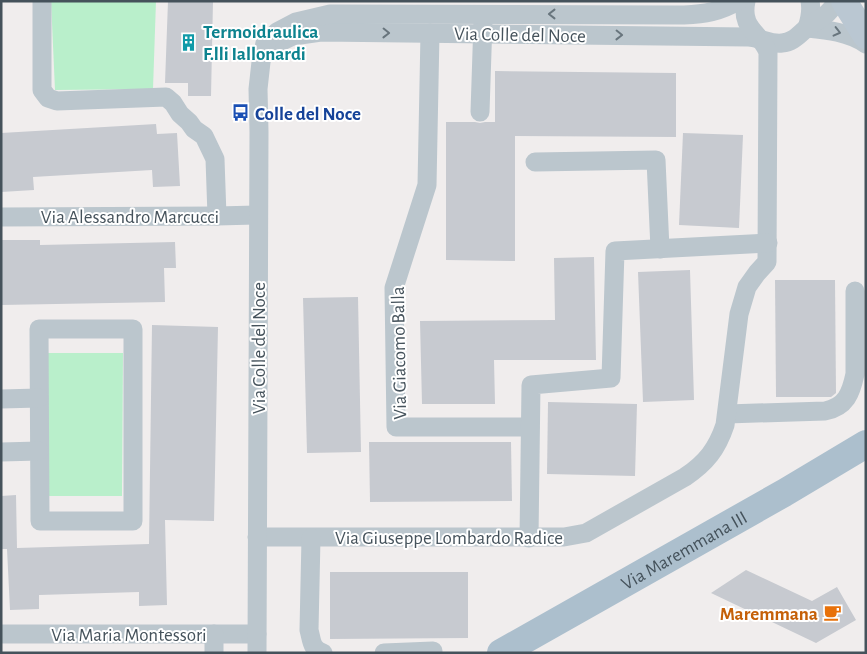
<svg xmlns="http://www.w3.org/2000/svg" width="867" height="654" font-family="'Alegreya Sans',sans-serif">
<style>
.green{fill:#b9efcb}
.building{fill:#c7cad0}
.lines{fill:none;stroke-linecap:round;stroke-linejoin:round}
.street{stroke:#bbc6cd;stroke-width:19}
.secondary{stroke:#bac7d2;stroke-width:26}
.primary{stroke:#acbfcd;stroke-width:28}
.oneway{stroke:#68757d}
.labels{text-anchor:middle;stroke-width:4;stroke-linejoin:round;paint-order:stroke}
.culture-label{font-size:19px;font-weight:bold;fill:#0d838f;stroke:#fff;text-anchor:start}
.street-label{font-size:19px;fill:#45525b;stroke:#fff}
.transit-label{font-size:19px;font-weight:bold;fill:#164399;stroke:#fff;text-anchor:start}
.food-label{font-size:19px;font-weight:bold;fill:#c56008;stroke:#fff;text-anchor:end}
</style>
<rect width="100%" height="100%" fill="#f0eded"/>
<g class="green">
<path d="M51,1H156L153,89L55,90Z"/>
<path d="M48,353H123L122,496H48Z"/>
</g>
<g class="building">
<path d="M168,1H213L211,96H188V83H165Z"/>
<path d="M495,71L676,73V137L515,136V261L446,260V122H475L480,123L485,122H495Z"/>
<path d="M156,124L157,134L177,133L180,186L153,187L152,170L33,177L34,190L1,192V133Z"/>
<path d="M683,133L743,135L739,228L679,225Z"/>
<path d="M1,240H40V245L175,242L176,268H164L165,302L1,305Z"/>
<path d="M594,257L596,360H494L495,404H422L420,321L555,320L554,258Z"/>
<path d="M690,270L694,400L643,402L638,272Z"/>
<path d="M775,280H835L836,393L831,397H776Z"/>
<path d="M358,297L361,452L307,453L303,298Z"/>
<path d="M152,325L218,327L214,521L165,520L167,605L139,606V592L39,595V609L10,610L7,549H1V496L16,495L17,548L149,544Z"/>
<path d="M548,402L637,404L635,476L547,474Z"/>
<path d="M369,442H511L512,501L370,502Z"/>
<path d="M746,570L812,601L837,587L856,620L816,643L711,593Z"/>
<path d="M330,572H468V638L330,639Z"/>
</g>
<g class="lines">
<g class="street">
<path d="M42,1V90L48,98L57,101L166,97L173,103L180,114L189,122L194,129L204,136L215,159L217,216"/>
<path d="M807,28C827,30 848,32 866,44"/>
<path d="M807,28C810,19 812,11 810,1"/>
<path d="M430,33L427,185L394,288L396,427H530"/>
<path d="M276,44L293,36L321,32L748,37C751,37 756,38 759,39C767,41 773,44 782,43C794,42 799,34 808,27C820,18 829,15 837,1"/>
<path d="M480,112L483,21"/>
<path d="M535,162L656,160L660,249"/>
<path d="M1,217L217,216L258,215"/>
<path d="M39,329H133V521H40Z"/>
<path d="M1,399L39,398"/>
<path d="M727,414L825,411C846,407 851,393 855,374V291"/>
<path d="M1,452L39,451"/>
<path d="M257,537H564L586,533L685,477C706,463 717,449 725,425L739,314L747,287L757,273L767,262L768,52C760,32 740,29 746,1"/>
<path d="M311,538L309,630C312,641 311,649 323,653"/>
<path d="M529,538L531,385L611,378L615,251L768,243"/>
<path d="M1,634H257"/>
<path d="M214,634V653"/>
<path d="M257,653L259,132L258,89L261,62L265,43L277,32L296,22L330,14L684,15C705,14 719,12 738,1"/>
<path d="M384,653L433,651"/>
</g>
<path class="secondary" d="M844,1L866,36"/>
<path class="primary" id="s1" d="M501,653L784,493L866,444"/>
</g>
<defs><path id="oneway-chevron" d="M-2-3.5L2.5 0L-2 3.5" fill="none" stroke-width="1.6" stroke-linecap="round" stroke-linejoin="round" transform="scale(1.25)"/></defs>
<g class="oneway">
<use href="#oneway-chevron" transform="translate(552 14) rotate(-180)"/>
<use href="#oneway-chevron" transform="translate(837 32) rotate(14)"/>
<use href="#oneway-chevron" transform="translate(386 33) rotate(1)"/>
<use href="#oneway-chevron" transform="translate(619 35) rotate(1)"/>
</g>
<defs>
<symbol id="building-bare" viewBox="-9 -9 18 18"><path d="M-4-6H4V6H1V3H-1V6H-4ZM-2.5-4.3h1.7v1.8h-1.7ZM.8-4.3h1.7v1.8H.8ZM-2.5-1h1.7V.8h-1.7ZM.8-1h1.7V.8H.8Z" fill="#0f9aa8" stroke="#fff" stroke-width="2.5" paint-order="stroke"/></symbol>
<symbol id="bus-bare" viewBox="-9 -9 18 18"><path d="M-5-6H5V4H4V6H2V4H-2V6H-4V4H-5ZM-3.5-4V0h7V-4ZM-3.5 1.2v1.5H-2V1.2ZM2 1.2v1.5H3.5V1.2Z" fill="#1a4fb4" stroke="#fff" stroke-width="2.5" paint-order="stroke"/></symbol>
<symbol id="cafe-bare" viewBox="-9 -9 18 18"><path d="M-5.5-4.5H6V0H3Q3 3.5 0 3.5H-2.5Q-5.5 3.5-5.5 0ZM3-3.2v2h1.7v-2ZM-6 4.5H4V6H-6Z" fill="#e8710a" stroke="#fff" stroke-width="2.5" paint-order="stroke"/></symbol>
</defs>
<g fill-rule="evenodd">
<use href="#building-bare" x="176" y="30" width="25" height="25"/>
<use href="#bus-bare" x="228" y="100" width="25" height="25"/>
<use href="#cafe-bare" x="820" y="600" width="25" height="25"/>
</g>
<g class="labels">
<g class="culture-label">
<text x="203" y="38">Termoidraulica<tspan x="203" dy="22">F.lli Iallonardi</tspan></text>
</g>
<g class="street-label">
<text transform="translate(520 34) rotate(1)" y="7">Via Colle del Noce</text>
<text x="130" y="223">Via Alessandro Marcucci</text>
<text transform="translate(258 348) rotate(-90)" y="7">Via Colle del Noce</text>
<text transform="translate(398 353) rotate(-91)" y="7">Via Giacomo Balla</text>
<text x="449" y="544">Via Giuseppe Lombardo Radice</text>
<text dy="7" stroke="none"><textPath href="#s1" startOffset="210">Via Maremmana III</textPath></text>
<text x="129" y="641">Via Maria Montessori</text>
</g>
<g class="transit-label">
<text x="255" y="120">Colle del Noce</text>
</g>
<g class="food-label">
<text x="818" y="620">Maremmana</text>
</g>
</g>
<rect width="867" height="654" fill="none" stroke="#45525b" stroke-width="5"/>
</svg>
